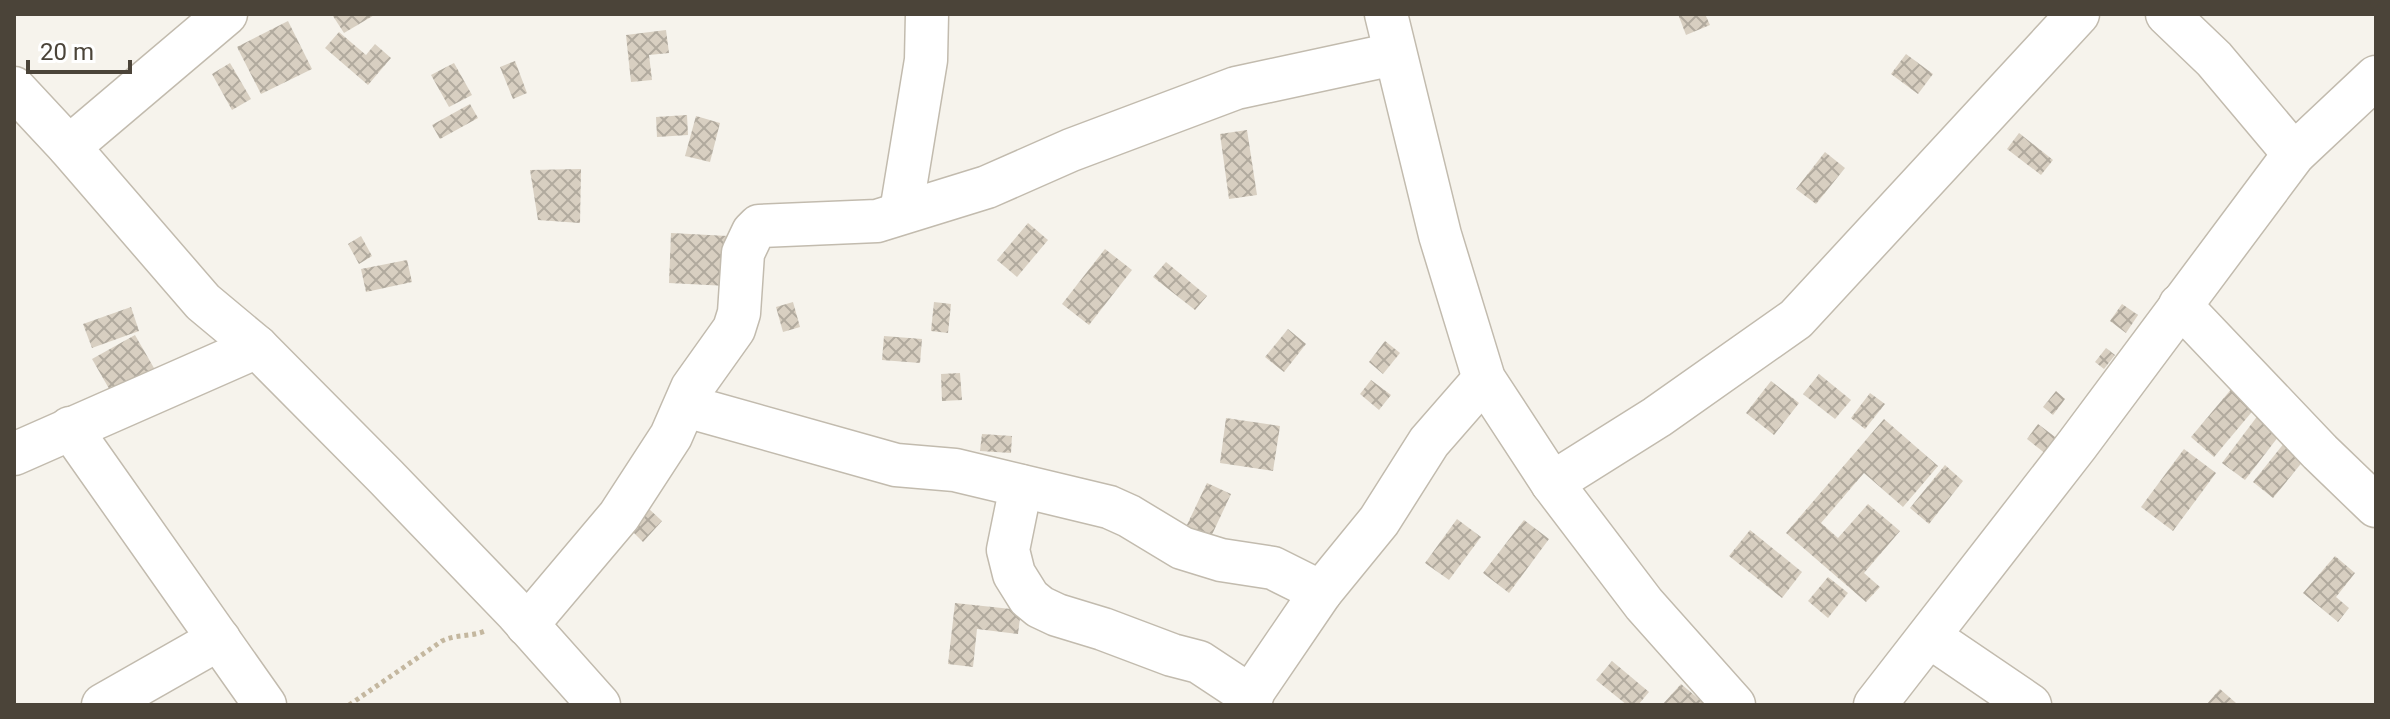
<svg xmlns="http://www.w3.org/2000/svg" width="2390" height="719" font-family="Roboto,sans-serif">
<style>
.building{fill:url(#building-cross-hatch)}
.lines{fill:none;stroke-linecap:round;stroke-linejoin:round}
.minor-casing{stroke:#c2bbae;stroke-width:45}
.path{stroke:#c4b79f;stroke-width:5;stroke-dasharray:4 4;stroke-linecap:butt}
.minor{stroke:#fff;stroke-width:42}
</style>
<defs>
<pattern id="building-cross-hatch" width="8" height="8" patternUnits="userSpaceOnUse" patternTransform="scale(2)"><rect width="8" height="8" fill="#d8cfc1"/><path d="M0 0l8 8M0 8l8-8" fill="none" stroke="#b1aa9e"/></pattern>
</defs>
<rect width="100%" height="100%" fill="#f6f3ec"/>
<g class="building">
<path d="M338,14H376L344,33L333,16Z"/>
<path d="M1678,14H1705L1710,25L1686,35Z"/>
<path d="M288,21L312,69L261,94L237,47Z"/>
<path d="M666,30L669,53L649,55L652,80L631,82L626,35Z"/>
<path d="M339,32L366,55L375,44L391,58L368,85L325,48Z"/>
<path d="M1906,54L1933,74L1918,94L1891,74Z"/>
<path d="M515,61L527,93L513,99L500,67Z"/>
<path d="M230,63L251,99L232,110L212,74Z"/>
<path d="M454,63L472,95L449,107L431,75Z"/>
<path d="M470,104L478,118L440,139L432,125Z"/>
<path d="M687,115L688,135L657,137L656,117Z"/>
<path d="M696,116L720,123L710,162L685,156Z"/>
<path d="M1247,130L1257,195L1229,199L1220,134Z"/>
<path d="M2019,133L2053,160L2041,175L2007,149Z"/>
<path d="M1825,152L1845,168L1816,204L1796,189Z"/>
<path d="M581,169L580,223L538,220L530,170Z"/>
<path d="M1028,223L1048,240L1017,277L997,260Z"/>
<path d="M671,233L728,236L727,286L669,283Z"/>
<path d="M361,236L372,256L359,264L348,244Z"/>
<path d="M1105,249L1132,270L1089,325L1062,304Z"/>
<path d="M407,260L412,282L366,292L361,269Z"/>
<path d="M1166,262L1207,296L1195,310L1153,277Z"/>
<path d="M793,302L800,327L783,332L776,307Z"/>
<path d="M934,302L951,304L948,333L931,331Z"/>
<path d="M2122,304L2138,315L2126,333L2110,321Z"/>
<path d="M131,307L139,331L92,348L83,324Z"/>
<path d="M1288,329L1306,344L1284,372L1265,357Z"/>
<path d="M135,335L158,375L115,399L92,359Z"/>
<path d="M884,336L922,339L920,363L882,360Z"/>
<path d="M1385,341L1400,353L1383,374L1369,362Z"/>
<path d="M2106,348L2115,355L2104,369L2095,362Z"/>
<path d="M960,373L962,400L942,401L941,374Z"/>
<path d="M1819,374L1851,400L1835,419L1803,394Z"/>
<path d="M1371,380L1391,395L1379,410L1360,394Z"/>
<path d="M1771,381L1799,403L1774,435L1746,413Z"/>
<path d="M2233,387L2256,407L2214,457L2191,437Z"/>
<path d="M2056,391L2065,399L2053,415L2043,407Z"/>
<path d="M1870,393L1885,404L1865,429L1851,418Z"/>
<path d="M2262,410L2285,428L2245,480L2222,463Z"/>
<path d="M1226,418L1280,426L1273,471L1220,463Z"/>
<path d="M1884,419L1938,466L1903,507L1864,473L1821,523L1838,538L1868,504L1900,531L1864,573L1880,587L1866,602L1786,533Z"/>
<path d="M2038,424L2063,443L2051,458L2027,439Z"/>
<path d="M2293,432L2313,449L2273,498L2253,482Z"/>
<path d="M982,434L1012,436L1011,453L980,451Z"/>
<path d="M2184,449L2216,473L2173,531L2141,507Z"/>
<path d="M1945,465L1963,481L1929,524L1910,508Z"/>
<path d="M1207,483L1231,494L1209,541L1185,529Z"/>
<path d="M648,508L662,521L643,542L630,529Z"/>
<path d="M1457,519L1481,537L1449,580L1425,563Z"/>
<path d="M1524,520L1549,539L1509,593L1483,573Z"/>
<path d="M1750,530L1802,572L1782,598L1729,556Z"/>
<path d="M2335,556L2355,573L2336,597L2349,608L2338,622L2303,593Z"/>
<path d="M1828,577L1848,593L1828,618L1808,601Z"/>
<path d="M955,603L1021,610L1018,634L977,629L973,667L948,664Z"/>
<path d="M1612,661L1649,692L1638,705H1627L1596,680Z"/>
<path d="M1681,684L1706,705H1662Z"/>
<path d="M2220,689L2236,703L2234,705H2206Z"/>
</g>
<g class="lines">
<defs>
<g id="minor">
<path d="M1386,14L1440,235L1484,379L1552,483L1644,604L1734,705"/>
<path d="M2167,14L2214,59L2294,154"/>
<path d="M14,88L69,147L203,302L257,347L386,477L517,613L599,705"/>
<path d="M69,147L226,14"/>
<path d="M901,212L926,60L927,14"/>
<path d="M2180,305L2320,452L2376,506"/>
<path d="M686,406L896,465L955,470L1109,507L1129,516L1182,548L1221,560L1273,568L1321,592"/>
<path d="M70,428L265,705"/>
<path d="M14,454L257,347"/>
<path d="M1552,483L1657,417L1796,319L2078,14"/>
<path d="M1021,486L1008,550L1014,574L1029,598L1040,607L1057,615L1103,629L1172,655L1199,662L1252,697"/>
<path d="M527,625L619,516L671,436L692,388L734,329L739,313L743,253L753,232L759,226L877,221L987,187L1071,150L1236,88L1394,54"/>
<path d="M1930,637L2030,705"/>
<path d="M103,705L219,639"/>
<path d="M1244,705L1321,592L1379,521L1429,442L1484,379"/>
<path d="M1875,705L2077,445L2294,154L2376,77"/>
</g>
</defs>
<use href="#minor" class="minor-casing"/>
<path class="path" d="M349,705L442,641C457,634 470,637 485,631"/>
<use href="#minor" class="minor"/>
</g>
<rect width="2390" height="719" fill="none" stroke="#4b4439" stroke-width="32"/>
<path d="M28 60v12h102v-12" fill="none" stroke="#4b4439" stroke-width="4"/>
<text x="40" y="60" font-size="24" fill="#4b4439" stroke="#ffffff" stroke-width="6" paint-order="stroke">20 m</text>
</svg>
